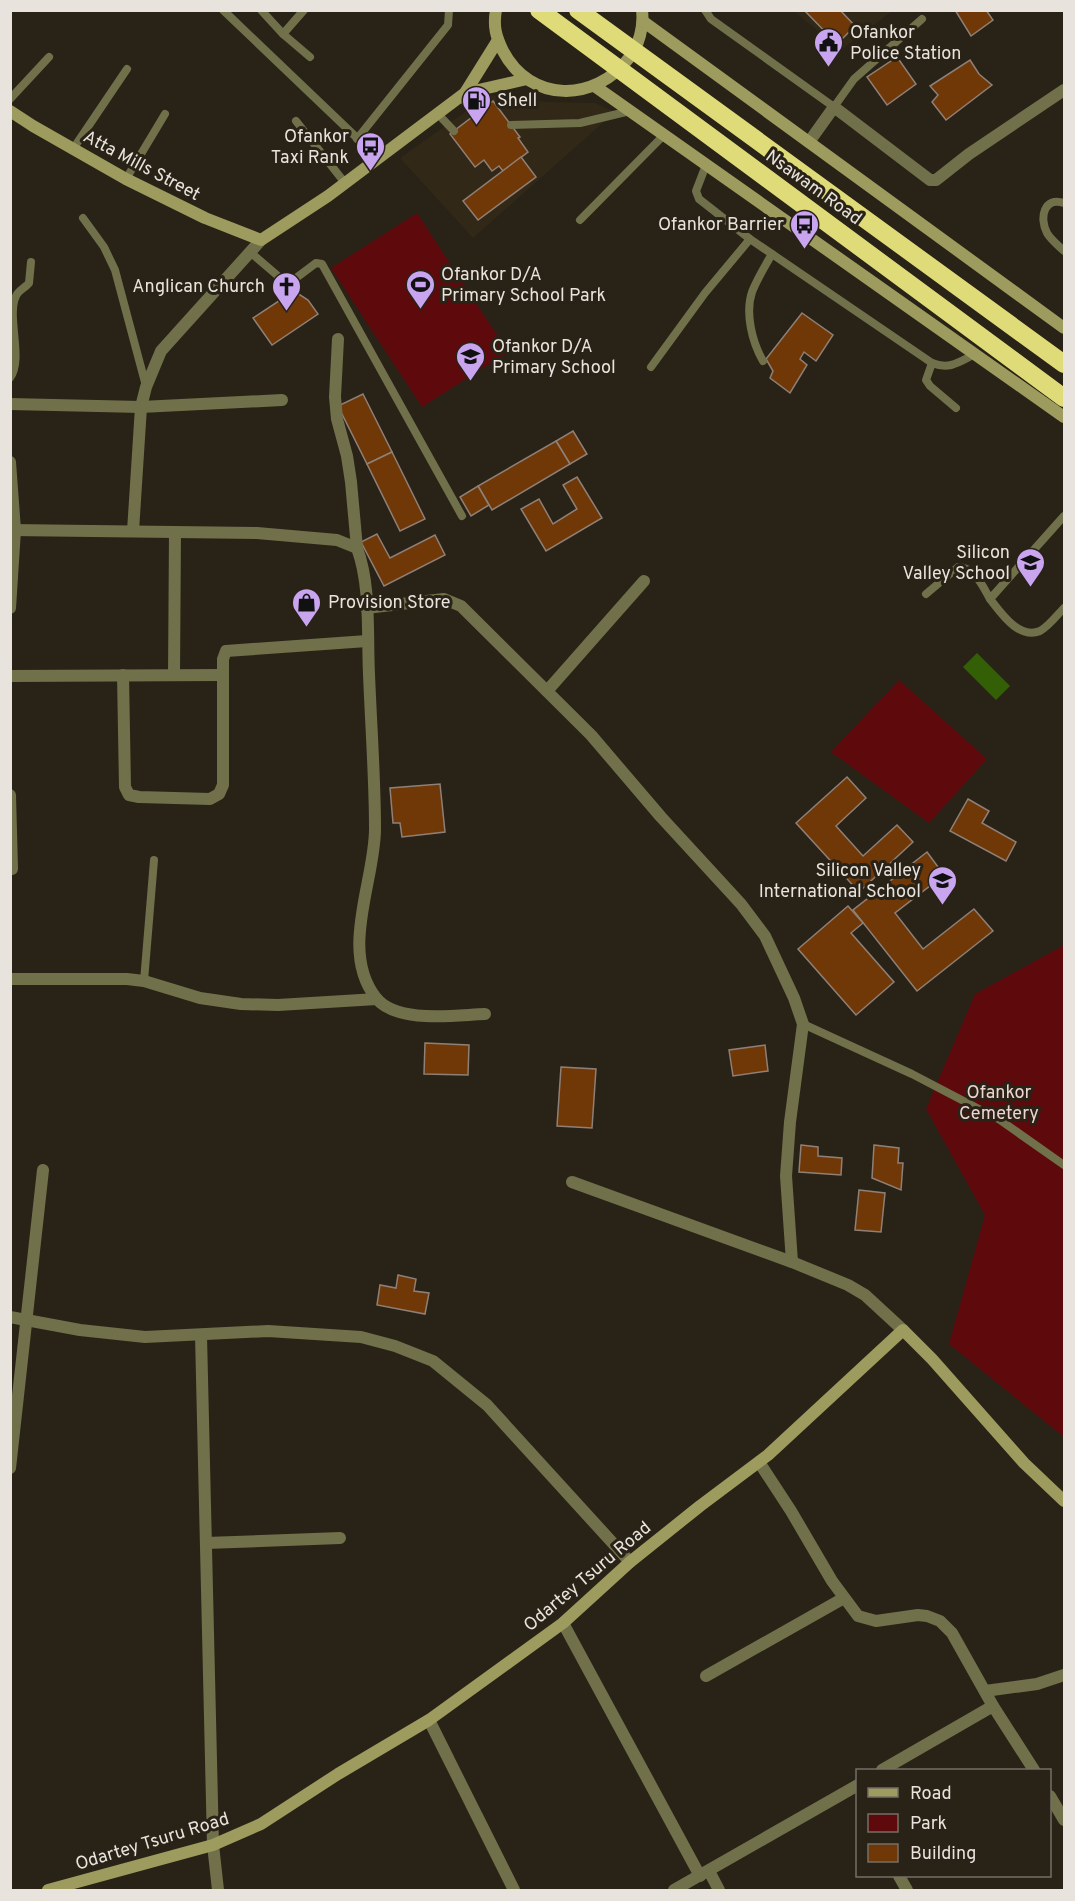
<svg xmlns="http://www.w3.org/2000/svg" width="1075" height="1901" font-family="Overpass,sans-serif">
<style>
.built{fill:#322817}
.green{fill:#5e0a0c}
.water{fill:#336006}
.building{fill:#713807;stroke:#8e8077;stroke-width:1.5}
.lines{fill:none;stroke-linecap:round;stroke-linejoin:round}
.lane{stroke:#70704a;stroke-width:8}
.street{stroke:#70704a;stroke-width:12}
.secondary{stroke:#9d9b5d;stroke-width:12}
.highway-bridge{stroke:#dedb78;stroke-width:18}
.labels{text-anchor:middle;stroke-width:6;stroke-linejoin:round;paint-order:stroke}
.poi-label{font-size:18px;fill:#e8e3dc;stroke:#292217;text-anchor:start}
.street-label{font-size:18px;fill:#e8e3dc;stroke:#292217}
.park-label{font-size:18px;fill:#efd4d1;stroke:#292217}
</style>
<rect width="100%" height="100%" fill="#292217"/>
<g class="built">
<path d="M794,11H892L841,50Z"/>
<path d="M489,95L548,102L595,103L615,112L473,238L400,158Z"/>
</g>
<g class="green">
<path d="M417,213L508,352L422,407L331,268Z"/>
<path d="M899,680L987,759L929,823L831,752Z"/>
<path d="M1064,945V1437L949,1344L985,1215L926,1109L975,994Z"/>
</g>
<path class="water" d="M977,653L1010,686L996,700L963,667Z"/>
<g class="building">
<path d="M804,10H840L855,26L837,44Z"/>
<path d="M955,10H986L993,20L971,36Z"/>
<path d="M897,57L916,84L887,105L867,77Z"/>
<path d="M970,60L979,74L992,85L946,120L932,102L938,95L930,86Z"/>
<path d="M493,101L520,137L518,138L528,152L503,171L499,166L492,171L484,160L475,167L450,134Z"/>
<path d="M521,157L536,177L478,220L463,201Z"/>
<path d="M294,291L308,300L318,314L272,345L253,318Z"/>
<path d="M802,313L833,335L816,361L804,352L800,359L807,365L790,393L770,378L773,371L766,359Z"/>
<path d="M363,394L392,452L367,464L338,406Z"/>
<path d="M573,431L587,454L570,464L556,441Z"/>
<path d="M556,441L570,464L492,510L478,486Z"/>
<path d="M392,452L425,519L400,531L367,464Z"/>
<path d="M577,477L602,518L546,551L521,509L539,499L553,524L577,509L563,485Z"/>
<path d="M478,486L489,505L471,516L460,497Z"/>
<path d="M377,534L390,558L435,535L445,555L384,586L361,542Z"/>
<path d="M847,777L866,798L836,826L863,856L897,825L913,842L859,892L796,823Z"/>
<path d="M440,784L445,832L402,837L400,823H393L390,788Z"/>
<path d="M968,799L989,811L982,823L1016,842L1006,861L950,831Z"/>
<path d="M927,852L944,875L895,913L923,949L974,909L993,931L917,991L853,910Z"/>
<path d="M848,906L863,923L851,933L894,982L856,1015L798,949Z"/>
<path d="M425,1043L469,1045L468,1075L424,1074Z"/>
<path d="M765,1045L768,1071L733,1076L729,1050Z"/>
<path d="M561,1067L596,1069L592,1128L557,1126Z"/>
<path d="M801,1145L818,1147V1156L842,1158L841,1175L799,1172Z"/>
<path d="M874,1145L899,1148L898,1163H903L901,1190L872,1178Z"/>
<path d="M859,1190L885,1193L881,1232L855,1230Z"/>
<path d="M398,1275L416,1279L414,1291L429,1293L425,1314L377,1305L380,1285L396,1288Z"/>
</g>
<g class="lines">
<g class="lane">
<path d="M223,10L378,158"/>
<path d="M261,10L283,34"/>
<path d="M304,10L283,34L310,57"/>
<path d="M705,10L711,19L834,107L854,79L922,19"/>
<path d="M460,96L476,114"/>
<path d="M10,99L49,57"/>
<path d="M437,113L454,131"/>
<path d="M296,121L345,183"/>
<path d="M511,125L580,123L630,111"/>
<path d="M357,139L448,25L449,10"/>
<path d="M73,149L127,69"/>
<path d="M706,165L696,191L699,199L750,239L932,363C950,370 959,362 975,354"/>
<path d="M126,179L165,114"/>
<path d="M1064,203C1044,196 1039,218 1047,233C1051,240 1059,246 1064,251"/>
<path d="M83,218L104,247L115,270L146,386"/>
<path d="M580,220L664,135"/>
<path d="M250,252L285,282L292,281L316,263L322,264L462,516"/>
<path d="M763,361C752,342 745,313 752,292C757,279 765,266 772,254"/>
<path d="M932,363L926,380L930,386L956,408"/>
<path d="M651,367L705,293L750,239"/>
<path d="M10,378C24,359 6,316 16,296C18,291 26,287 29,283L31,262"/>
<path d="M926,594L958,567C975,567 983,587 990,599L1064,516"/>
<path d="M990,599C1001,613 1019,640 1040,631C1048,627 1058,614 1064,608"/>
<path d="M144,981L154,860"/>
<path d="M803,1024L912,1074L1000,1120L1064,1165"/>
</g>
<g class="street">
<path d="M809,142L834,107L930,180H936L969,154L1064,90"/>
<path d="M338,339L335,397L337,419L347,456L351,482L357,548"/>
<path d="M10,404L141,407L282,400"/>
<path d="M10,462L15,530L10,608"/>
<path d="M10,530L257,533L337,540L357,548C371,586 367,633 369,674C371,726 375,778 375,829C375,881 339,951 376,998C397,1024 455,1015 485,1014"/>
<path d="M133,531L141,407L146,387L161,351L261,240"/>
<path d="M366,608L444,599L461,606L591,735L661,817L741,904L765,936L794,998L803,1024L790,1122L786,1176L792,1262"/>
<path d="M123,675L125,787L129,795L139,797L210,799L219,794L223,785V659L226,651L367,641"/>
<path d="M174,675L175,532"/>
<path d="M10,676L223,675"/>
<path d="M547,691L644,581"/>
<path d="M10,795L12,869"/>
<path d="M10,979H127L144,981L200,998L241,1004L278,1005L377,999"/>
<path d="M572,1182L792,1262L848,1285L865,1295L903,1330"/>
<path d="M10,1317L80,1330L145,1337L268,1331L361,1337L395,1346L433,1361L487,1405L630,1562"/>
<path d="M201,1335L213,1845L218,1890"/>
<path d="M759,1462L791,1511L832,1581L858,1616L876,1621L918,1615L927,1616L940,1621L952,1633L993,1706L1034,1770"/>
<path d="M10,1468L43,1170"/>
<path d="M206,1543L340,1538"/>
<path d="M563,1623L700,1876"/>
<path d="M706,1676L844,1598"/>
<path d="M985,1691L1037,1684L1064,1675"/>
<path d="M429,1720L514,1890"/>
<path d="M882,1770L993,1706"/>
<path d="M1050,1796L1064,1820"/>
<path d="M709,1871L719,1890"/>
<path d="M899,1876L907,1890"/>
<path d="M674,1890L858,1785"/>
</g>
<g class="secondary">
<path d="M496,10C493,26 496,37 503,51C530,103 595,103 629,58C639,45 644,27 642,10"/>
<path d="M644,22L1064,328"/>
<path d="M596,87L1064,417"/>
<path d="M465,93L527,79"/>
<path d="M10,111L33,126L126,179L205,218L261,240L328,196L465,93L498,40"/>
<path d="M48,1890L213,1845L261,1824L338,1774L429,1720L563,1623L630,1562L700,1506L768,1455L903,1330L932,1359L1024,1463L1064,1501"/>
</g>
<g class="highway-bridge">
<path d="M539,10L1064,398"/>
<path d="M578,10L1064,364"/>
</g>
</g>
<defs>
<symbol id="civic-pin" viewBox="-11 -11 22 30"><path d="M0 17L-7.5 6A9.5 9.5 0 1 1 7.5 6Z" fill="#c8a5ee" stroke="#292217"/><path d="M-.6-6.5H3V-4.5H.6V-3L4-1V1h2V6H-6V1h2V-1L-.6-3ZM-1.2 2.5V6h2.4V2.5Z" fill="#111"/></symbol>
<symbol id="fuel-pin" viewBox="-11 -11 22 30"><path d="M0 17L-7.5 6A9.5 9.5 0 1 1 7.5 6Z" fill="#c8a5ee" stroke="#292217"/><path d="M-5.5-6h7V0h2V4h1.3V-2.5L3-4.5l.8-.8L6-3V5H2.5V1h-1V6h-7ZM-4.2-4.7v3.2H.2V-4.7Z" fill="#111"/></symbol>
<symbol id="bus-pin" viewBox="-11 -11 22 30"><path d="M0 17L-7.5 6A9.5 9.5 0 1 1 7.5 6Z" fill="#c8a5ee" stroke="#292217"/><path d="M-5-6H5V4H4V6H2V4H-2V6H-4V4H-5ZM-3.5-4V0h7V-4ZM-3.5 1.2v1.5H-2V1.2ZM2 1.2v1.5H3.5V1.2Z" fill="#111"/></symbol>
<symbol id="stadium-pin" viewBox="-11 -11 22 30"><path d="M0 17L-7.5 6A9.5 9.5 0 1 1 7.5 6Z" fill="#c8a5ee" stroke="#292217"/><path d="M0-5a6.5 5 0 1 0 0 10a6.5 5 0 1 0 0-10ZM-3.5-1.8h7v3.6h-7Z" fill="#111"/></symbol>
<symbol id="church-pin" viewBox="-11 -11 22 30"><path d="M0 17L-7.5 6A9.5 9.5 0 1 1 7.5 6Z" fill="#c8a5ee" stroke="#292217"/><path d="M-1.2-6h2.4v3.5h3.3v2.4h-3.3V6h-2.4V-.1h-3.3v-2.4h3.3Z" fill="#111"/></symbol>
<symbol id="school-pin" viewBox="-11 -11 22 30"><path d="M0 17L-7.5 6A9.5 9.5 0 1 1 7.5 6Z" fill="#c8a5ee" stroke="#292217"/><path d="M0-5L7-2L0 1L-7-2ZM-4 1L0 2.5L4 1V4Q0 6-4 4Z" fill="#111"/></symbol>
<symbol id="shop-pin" viewBox="-11 -11 22 30"><path d="M0 17L-7.5 6A9.5 9.5 0 1 1 7.5 6Z" fill="#c8a5ee" stroke="#292217"/><path d="M-5-2.5h2.3a2.7 3.5 0 0 1 5.4 0H5L5.5 6h-11ZM-1.5-2.5h3a1.5 2.3 0 0 0-3 0Z" fill="#111"/></symbol>
</defs>
<g fill-rule="evenodd">
<use href="#civic-pin" x="812" y="26" width="33" height="45"/>
<use href="#fuel-pin" x="460" y="84" width="33" height="45"/>
<use href="#bus-pin" x="354" y="130" width="33" height="45"/>
<use href="#bus-pin" x="788" y="208" width="33" height="45"/>
<use href="#stadium-pin" x="404" y="268" width="33" height="45"/>
<use href="#church-pin" x="270" y="270" width="33" height="45"/>
<use href="#school-pin" x="454" y="340" width="33" height="45"/>
<use href="#school-pin" x="1014" y="546" width="33" height="45"/>
<use href="#shop-pin" x="290" y="586" width="33" height="45"/>
<use href="#school-pin" x="926" y="864" width="33" height="45"/>
</g>
<g class="labels">
<g class="poi-label">
<text x="850" y="38">Ofankor<tspan x="850" dy="21">Police Station</tspan></text>
<text x="497" y="106">Shell</text>
<text x="349" y="142" text-anchor="end">Ofankor<tspan x="349" dy="21">Taxi Rank</tspan></text>
<text x="784" y="230" text-anchor="end">Ofankor Barrier</text>
<text x="441" y="280">Ofankor D/A<tspan x="441" dy="21">Primary School Park</tspan></text>
<text x="265" y="292" text-anchor="end">Anglican Church</text>
<text x="492" y="352">Ofankor D/A<tspan x="492" dy="21">Primary School</tspan></text>
<text x="1010" y="558" text-anchor="end">Silicon<tspan x="1010" dy="21">Valley School</tspan></text>
<text x="328" y="608">Provision Store</text>
<text x="921" y="876" text-anchor="end">Silicon Valley<tspan x="921" dy="21">International School</tspan></text>
</g>
<g class="street-label">
<text transform="translate(142 165) rotate(28)" y="6">Atta Mills Street</text>
<text transform="translate(814 187) rotate(36)" y="6">Nsawam Road</text>
<text transform="translate(587 1576) rotate(-40)" y="6">Odartey Tsuru Road</text>
<text transform="translate(152 1841) rotate(-17)" y="6">Odartey Tsuru Road</text>
</g>
<g class="park-label">
<text x="999" y="1098">Ofankor<tspan x="999" dy="21">Cemetery</tspan></text>
</g>
</g>
<rect width="1075" height="1901" fill="none" stroke="#e8e3dc" stroke-width="24"/>
<rect x="856" y="1769" width="195" height="108" fill="#292217" stroke="#756f66" stroke-width="1.5"/>
<rect x="868" y="1788" width="30" height="9" fill="#9d9b5d" stroke="#756f66" stroke-width="1.5"/>
<text x="910" y="1799" font-size="18" fill="#e8e3dc">Road</text>
<rect x="868" y="1814" width="30" height="18" fill="#5e0a0c" stroke="#756f66" stroke-width="1.5"/>
<text x="910" y="1829" font-size="18" fill="#e8e3dc">Park</text>
<rect x="868" y="1844" width="30" height="18" fill="#713807" stroke="#756f66" stroke-width="1.5"/>
<text x="910" y="1859" font-size="18" fill="#e8e3dc">Building</text>
</svg>
